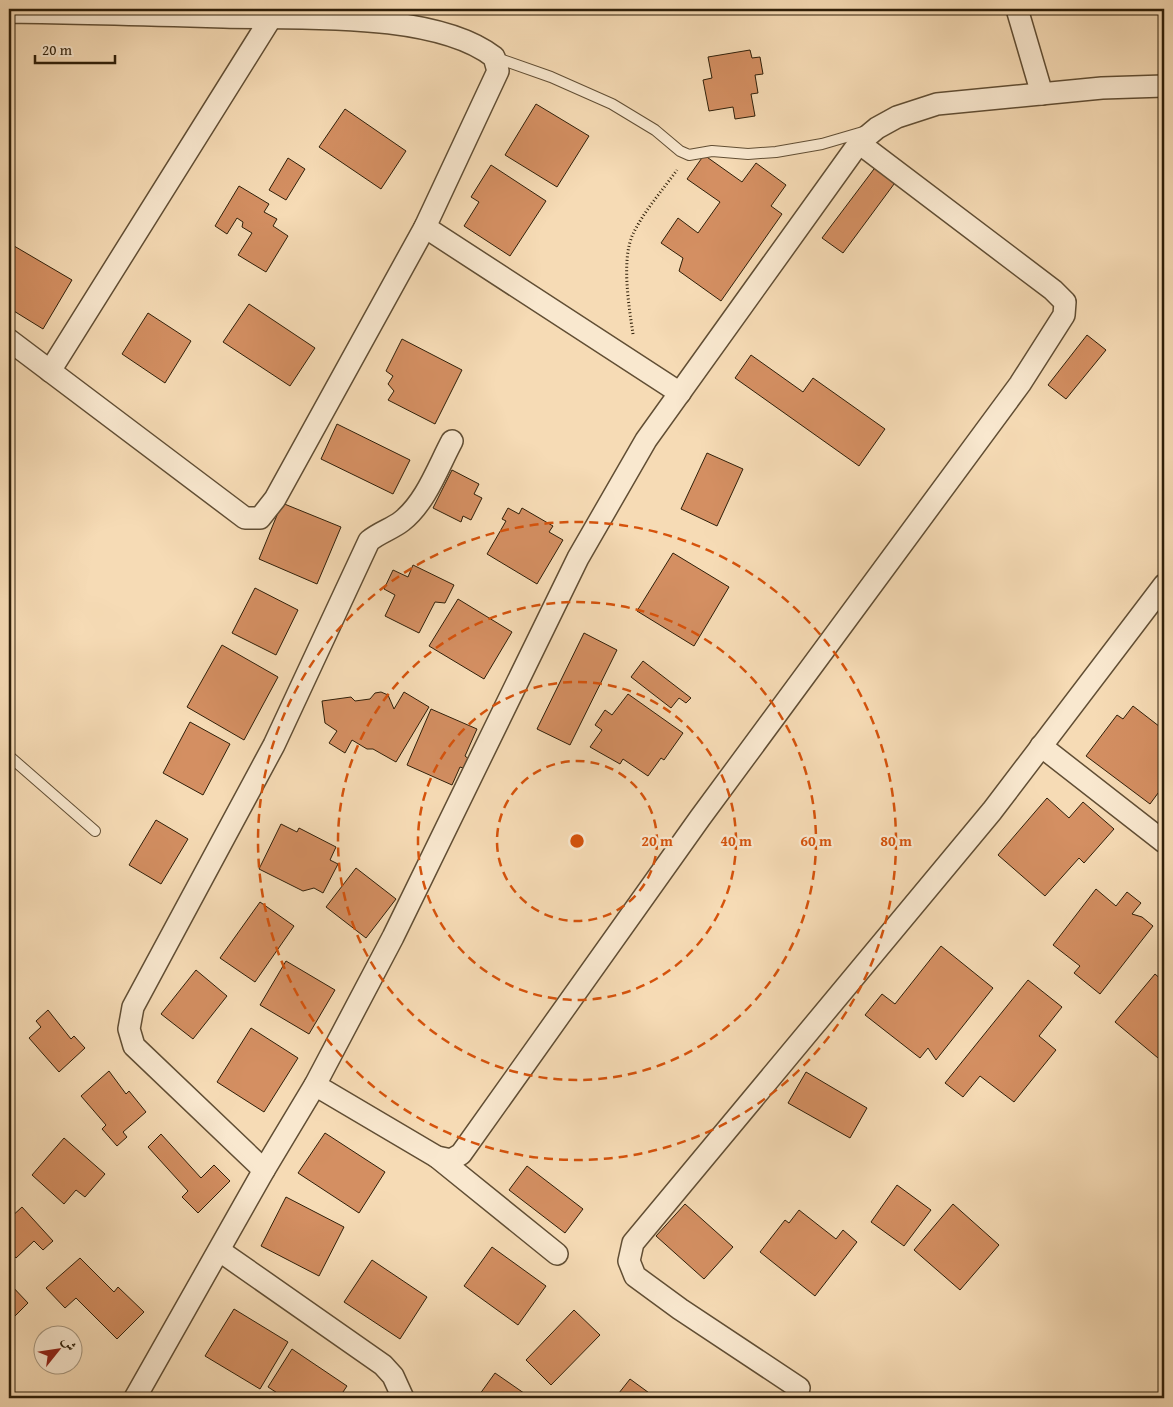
<svg xmlns="http://www.w3.org/2000/svg" width="1173" height="1407" font-family="'Gentium Book Plus',Amiri,serif">
<style>
.building{fill:#d48f62;stroke:#2f1f09}
.lines{fill:none;stroke-linecap:round;stroke-linejoin:round}
.lane-casing{stroke:#614e34;stroke-width:12}
.street-casing{stroke:#614e34;stroke-width:24}
.path{stroke:#2f1f09;stroke-width:3;stroke-dasharray:1 2.5;stroke-linecap:butt}
.lane{stroke:#f9e8cf;stroke-width:10}
.street{stroke:#f9e8cf;stroke-width:21}
.ring{fill:none;stroke:#d6530c;stroke-width:2.5;stroke-dasharray:9 6}
.centre{fill:#d6530c;stroke:#f9e8cf;stroke-width:2.5}
.ring-label{font-size:15px;text-anchor:middle;font-weight:bold;fill:#d6530c;stroke:#f9e8cf;stroke-width:4.5;stroke-linejoin:round;paint-order:stroke}
</style>
<rect width="100%" height="100%" fill="#f6dbb5"/>
<filter id="stains"><feTurbulence type="fractalNoise" baseFrequency=".004" numOctaves="4"/><feColorMatrix values="0 0 0 0 .2 0 0 0 0 .09 0 0 0 0 .02 0 0 0 .5 -.17"/></filter>
<radialGradient id="worn" r=".72"><stop offset=".6" stop-color="#630" stop-opacity="0"/><stop offset="1" stop-color="#630" stop-opacity=".3"/></radialGradient>
<g class="building">
<path d="M750,50L752,58L760,57L763,74L755,75L758,93L751,94L755,116L735,119L733,107L709,111L703,80L712,78L708,57Z"/>
<path d="M536,104L589,136L557,187L505,155Z"/>
<path d="M345,109L406,151L381,189L319,147Z"/>
<path d="M704,155L742,182L756,163L786,185L771,206L782,214L721,301L679,271L683,258L661,243L678,218L698,233L720,202L687,179Z"/>
<path d="M288,158L305,169L286,200L269,190Z"/>
<path d="M491,165L546,201L510,256L464,226L479,202L471,197Z"/>
<path d="M877,165L897,180L843,253L822,238Z"/>
<path d="M239,186L269,204L264,212L277,219L273,226L288,236L266,272L238,255L252,233L242,227L243,222L237,218L227,234L215,226Z"/>
<path d="M9,243L72,280L43,329L9,308Z"/>
<path d="M249,304L315,348L290,386L223,342Z"/>
<path d="M148,313L191,341L165,383L122,354Z"/>
<path d="M1087,335L1106,350L1066,399L1048,385Z"/>
<path d="M402,339L462,370L435,424L388,400L394,391L388,384L393,376L386,371Z"/>
<path d="M751,355L803,392L813,378L885,429L859,466L735,378Z"/>
<path d="M337,424L410,460L393,494L321,459Z"/>
<path d="M707,453L743,469L717,526L681,509Z"/>
<path d="M452,470L479,484L474,494L482,498L471,520L463,516L461,522L433,508Z"/>
<path d="M282,503L341,527L317,584L259,559Z"/>
<path d="M508,508L519,514L522,508L553,526L549,532L563,540L537,584L487,554L506,521L502,519Z"/>
<path d="M673,553L729,587L694,646L637,611Z"/>
<path d="M413,565L454,585L445,603L435,602L419,633L385,616L395,595L384,589L393,570L408,577Z"/>
<path d="M255,588L298,610L276,655L232,633Z"/>
<path d="M458,599L512,632L484,679L429,646Z"/>
<path d="M584,633L617,650L570,745L537,729Z"/>
<path d="M222,645L278,677L244,740L187,707Z"/>
<path d="M643,661L691,698L686,703L679,698L671,708L631,677Z"/>
<path d="M381,692L388,695L394,709L404,692L429,707L396,762L373,749H367L352,740L345,753L329,743L337,731L325,723L322,701L351,697L355,701L370,699L375,693Z"/>
<path d="M628,694L683,733L664,760L661,758L648,776L623,759L620,764L590,747L602,730L595,725L605,710L612,715Z"/>
<path d="M1133,706L1164,730V785L1150,804L1086,756L1117,715L1123,719Z"/>
<path d="M431,709L477,729L465,756L470,760L466,769L460,767L452,785L407,765Z"/>
<path d="M190,722L230,744L203,795L163,773Z"/>
<path d="M1047,798L1069,818L1083,802L1114,829L1084,863L1079,858L1045,896L998,855Z"/>
<path d="M156,820L188,839L161,884L129,865Z"/>
<path d="M281,824L297,832L299,828L336,847L330,860L338,864L323,893L314,888L303,891L259,869Z"/>
<path d="M356,868L396,899L366,938L326,907Z"/>
<path d="M1096,889L1116,906L1127,892L1141,903L1132,914L1142,917L1153,926L1100,994L1074,973L1080,966L1053,945Z"/>
<path d="M260,902L294,926L255,982L220,958Z"/>
<path d="M941,946L993,988L936,1060L928,1048L920,1058L865,1015L882,994L895,1004Z"/>
<path d="M286,961L335,990L309,1034L260,1005Z"/>
<path d="M196,970L227,996L193,1039L161,1014Z"/>
<path d="M1155,974L1164,982V1063L1115,1022Z"/>
<path d="M1028,980L1062,1007L1039,1036L1056,1050L1014,1102L980,1076L963,1097L945,1083Z"/>
<path d="M48,1010L71,1039L74,1036L85,1048L59,1072L29,1038L41,1027L36,1021Z"/>
<path d="M251,1028L298,1058L264,1112L217,1082Z"/>
<path d="M109,1071L126,1094L129,1091L146,1112L123,1132L127,1137L117,1146L102,1129L106,1125L81,1096Z"/>
<path d="M806,1072L867,1108L850,1138L788,1103Z"/>
<path d="M325,1133L385,1172L359,1213L298,1173Z"/>
<path d="M161,1134L201,1178L214,1165L230,1181L198,1213L182,1197L188,1191L148,1147Z"/>
<path d="M64,1138L105,1174L85,1197L76,1190L64,1204L32,1175Z"/>
<path d="M527,1166L583,1209L565,1233L509,1190Z"/>
<path d="M897,1185L931,1210L904,1246L871,1222Z"/>
<path d="M286,1197L344,1227L319,1276L261,1246Z"/>
<path d="M685,1204L733,1247L704,1279L656,1236Z"/>
<path d="M953,1204L999,1245L960,1290L914,1250Z"/>
<path d="M22,1207L53,1241L43,1250L34,1241L16,1258L9,1250V1219Z"/>
<path d="M799,1210L836,1239L843,1230L857,1242L815,1296L760,1252L785,1220L789,1223Z"/>
<path d="M492,1247L546,1286L518,1325L464,1286Z"/>
<path d="M80,1258L114,1292L118,1287L144,1312L117,1339L76,1298L65,1308L46,1288Z"/>
<path d="M372,1260L427,1297L400,1339L344,1302Z"/>
<path d="M9,1283L28,1303L9,1322Z"/>
<path d="M234,1309L288,1342L260,1389L205,1356Z"/>
<path d="M574,1310L600,1335L551,1385L526,1360Z"/>
<path d="M292,1349L347,1386L339,1398H285L268,1387Z"/>
<path d="M495,1373L531,1398H477Z"/>
<path d="M630,1379L656,1398H615Z"/>
</g>
<g class="lines">
<defs>
<g id="lane">
<path d="M494,57L551,77L612,104L655,130L680,151L689,155L712,151L748,154L776,152L822,144L863,132"/>
<path d="M9,756L95,831"/>
</g>
<g id="street">
<path d="M1017,9L1042,94"/>
<path d="M9,14L12,12C83,13 154,15 224,17C298,19 435,11 494,57L498,71L425,227L275,499L260,518H245L9,340"/>
<path d="M425,227L680,393"/>
<path d="M50,371L271,18"/>
<path d="M1041,746L1164,842"/>
<path d="M315,1085L437,1157L451,1160L461,1154L700,818L1020,384L1064,315L1065,302L1053,290L859,143"/>
<path d="M437,1157L557,1254"/>
<path d="M264,1170L134,1046L129,1029L133,1007L274,745L369,541C380,532 392,529 402,521C426,502 438,467 452,441"/>
<path d="M220,1251L383,1365L393,1376L403,1398"/>
<path d="M799,1388L680,1309L635,1276L629,1261L633,1243L992,811L1164,585"/>
<path d="M135,1398L264,1170L315,1085L393,937L578,558L646,440L859,143L877,128L897,117L937,104L1102,88L1164,86"/>
</g>
</defs>
<use href="#lane" class="lane-casing"/>
<use href="#street" class="street-casing"/>
<path class="path" d="M633,334C629,307 621,259 633,234C644,211 662,191 677,170"/>
<use href="#lane" class="lane"/>
<use href="#street" class="street"/>
</g>
<g class="ring">
<circle cx="577" cy="841" r="80"/>
<circle cx="577" cy="841" r="159"/>
<circle cx="577" cy="841" r="239"/>
<circle cx="577" cy="841" r="319"/>
</g>
<circle cx="577" cy="841" r="8" class="centre"/>
<g class="ring-label">
<text x="657" y="846">20 m</text>
<text x="736" y="846">40 m</text>
<text x="816" y="846">60 m</text>
<text x="896" y="846">80 m</text>
</g>
<rect width="1173" height="1407" fill="none" stroke="#f6dbb5" stroke-width="30"/>
<rect x="10" y="10" width="1153" height="1387" fill="none" stroke="#2f1f09" stroke-width="2.5"/>
<rect x="15" y="15" width="1143" height="1377" fill="none" stroke="#2f1f09"/>
<g transform="translate(58 1350) rotate(60)"><circle r="24" fill="#f9e8cf" stroke="#a89880"/>
<path d="M0-4L9 19L0 12L-9 19Z" fill="#8f2418"/>
<text y="-8" font-size="14" font-weight="bold" text-anchor="middle" fill="#2f1f09">ش</text>
</g>
<path d="M35 55v8h80v-8" fill="none" stroke="#2f1f09" stroke-width="2.5"/>
<text x="42" y="55" font-size="15" fill="#2f1f09" stroke="#f9e8cf" stroke-width="4" paint-order="stroke">20 m</text>
<rect width="100%" height="100%" filter="url(#stains)"/>
<rect width="100%" height="100%" fill="url(#worn)"/>
</svg>
